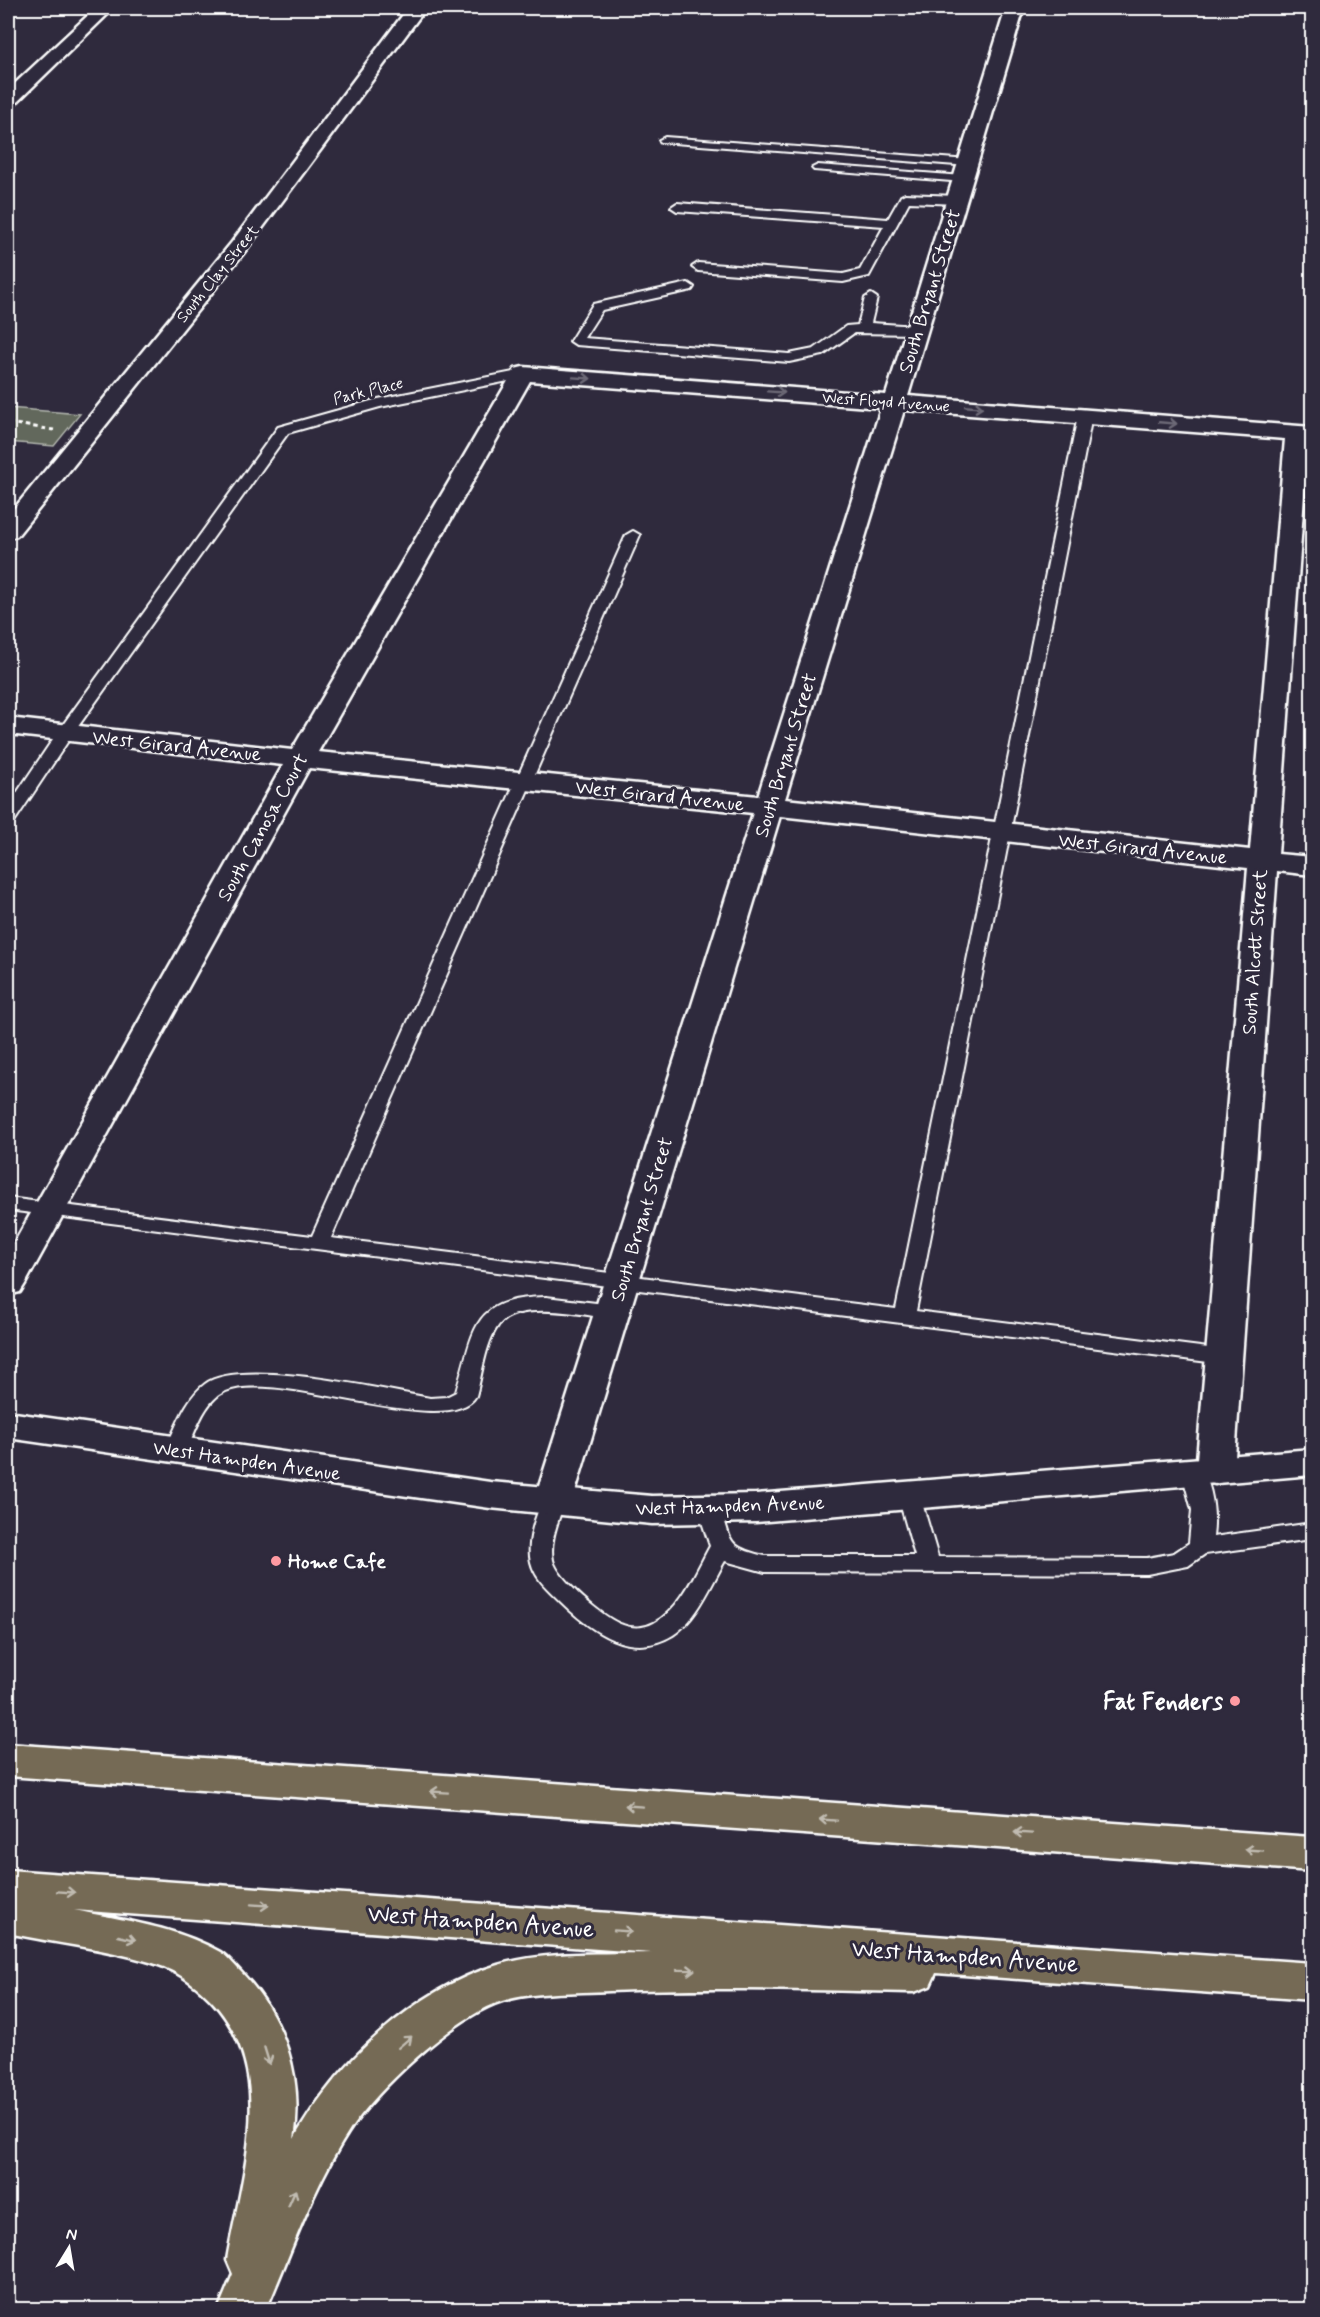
<svg xmlns="http://www.w3.org/2000/svg" width="1320" height="2317" font-family="Mynerve,sans-serif">
<style>
.green{fill:#62685b;stroke:#b0b4ad;stroke-width:1.5}
.lines{fill:none;stroke-linecap:round;stroke-linejoin:round}
.service-casing{stroke:#fff;stroke-width:4}
.minor-casing{stroke:#fff;stroke-width:5}
.tertiary-casing{stroke:#fff;stroke-width:5}
.trunk-casing{stroke:#fff;stroke-width:5}
.path{stroke:#fff;stroke-width:3;stroke-dasharray:4.5 4;stroke-linecap:butt}
.service{fill:#2f2a3d;fill-rule:evenodd}
.minor{fill:#2f2a3d;fill-rule:evenodd}
.tertiary{fill:#2f2a3d;fill-rule:evenodd}
.trunk{fill:#756a55;fill-rule:evenodd}
.oneway{stroke:#6d6a77}
.oneway2{stroke:#c1bcb2}
.poi-dot{fill:#ff9aa2;stroke:#2f2a3d;stroke-width:2}
.labels{text-anchor:middle;stroke-width:6;stroke-linejoin:round;paint-order:stroke}
.far-street-label{font-size:16px;fill:#fff;stroke:#2f2a3d}
.street-label{font-size:20px;fill:#fff;stroke:#2f2a3d}
.poi-label{font-size:20px;font-weight:bold;fill:#fff;stroke:#2f2a3d;text-anchor:start}
.near-poi-label{font-size:24px;font-weight:bold;fill:#fff;stroke:#2f2a3d;text-anchor:end}
.near-street-label{font-size:24px;fill:#fff;stroke:#2f2a3d}
</style>
<rect width="100%" height="100%" fill="#2f2a3d"/>
<filter id="ink" filterUnits="userSpaceOnUse"><feTurbulence type="fractalNoise" baseFrequency=".0167" numOctaves="2"/><feDisplacementMap in="SourceGraphic" scale="12" xChannelSelector="R" yChannelSelector="G"/><feConvolveMatrix kernelMatrix="1 2 1 2 8 2 1 2 1" color-interpolation-filters="sRGB"/></filter>
<g filter="url(#ink)">
<path class="green" d="M8,408L80,414L54,446L8,442Z"/>
<g class="lines">
<defs>
<g id="service">
<path d="M665,137L969,160L975,163L969,166L661,142L659,140Z"/>
<path d="M818,165L964,176L970,179L964,182L814,170L812,168Z"/>
<path d="M905,194L958,196L964,200L958,204L909,202L869,276L843,282L698,271L692,267L698,263L843,274L860,270L884,226L677,211L671,207L677,203L888,219L901,196Z"/>
<path d="M688,283L694,287L692,290L602,310L584,338L789,354L814,349L846,326L858,325L865,298L871,294L877,298L871,323L917,326L923,330L917,334L854,333L823,355L789,362L576,345L570,341L593,304Z"/>
<path d="M523,370L530,374L528,377L380,407L288,433L72,735L14,822L8,823V806L57,733L278,427L378,399Z"/>
<path d="M1085,412L1092,416L916,1311L1224,1350L1231,1352L1235,1357L1231,1362L1224,1364L8,1210V1198L312,1236L626,535L633,531L640,535L331,1238L896,1309L1078,416Z"/>
<path d="M546,1297L613,1305L620,1307L623,1312L620,1317L613,1319C585,1315 516,1299 498,1326C485,1344 482,1375 476,1396C449,1441 277,1368 226,1391C202,1401 195,1436 184,1455L176,1458L168,1455L165,1450C176,1428 185,1399 205,1384C241,1357 384,1390 430,1398L446,1397L456,1392C475,1330 470,1298 546,1297Z"/>
<path d="M1193,1465L1201,1467C1213,1488 1216,1514 1213,1537L1312,1523V1539L1205,1554L1188,1566L1147,1574L765,1572L725,1561C711,1585 697,1620 673,1635C630,1661 591,1631 561,1602C549,1590 535,1579 531,1562C526,1543 536,1513 545,1496L553,1494L561,1496L564,1502C559,1520 549,1541 553,1560C557,1579 605,1619 623,1625C633,1629 645,1628 654,1623C681,1609 696,1571 710,1546L698,1510L701,1504L709,1502L717,1504C735,1536 719,1546 765,1556H915L898,1496L901,1490L909,1488L917,1490L920,1496L938,1557L1147,1558L1174,1553L1189,1543L1192,1510L1182,1473L1185,1467Z"/>
</g>
<g id="minor">
<path d="M96,8H114L15,104L8,105V90Z"/>
<path d="M408,8H426L246,250L17,536L8,538V516L232,242Z"/>
<path d="M1006,8H1024L908,396L1312,427V441H1308L1278,854L1312,857V875L1277,871L1234,1471L1228,1480L1215,1484L1202,1480L1196,1471L1248,868L780,816L572,1502L566,1512L553,1516L540,1512L534,1502L753,813L309,768L25,1284L20,1292L8,1295V1254L283,765L8,734V718L292,750L515,369L523,367L886,395ZM530,381L881,408L758,796L318,752ZM904,410L1285,439L1250,850L785,799Z"/>
</g>
<path id="tertiary" d="M8,1412L490,1482L652,1496L756,1494L1312,1449V1475L756,1522L652,1524L490,1508L8,1438Z"/>
<g id="trunk">
<path d="M8,1744L1312,1837V1871L8,1776Z"/>
<path d="M8,1870L1312,1963V2000L936,1973L930,1986L914,1992C813,1990 711,1987 610,1991C575,1993 536,1991 502,2001C455,2016 374,2091 348,2133C313,2187 292,2250 266,2310H218L233,2274L227,2260C242,2173 279,2072 211,2000C192,1981 176,1970 150,1962C104,1948 54,1943 8,1933ZM74,1910L652,1953C602,1954 546,1951 498,1965C413,1990 336,2064 294,2139C304,2077 284,2016 240,1971C234,1965 227,1956 220,1952C176,1927 123,1920 74,1910Z"/>
</g>
</defs>
<use href="#service" class="service-casing"/>
<use href="#minor" class="minor-casing"/>
<use href="#tertiary" class="tertiary-casing"/>
<use href="#trunk" class="trunk-casing"/>
<path class="path" d="M8,423L54,430"/>
<use href="#service" class="service"/>
<use href="#minor" class="minor"/>
<use href="#tertiary" class="tertiary"/>
<use href="#trunk" class="trunk"/>
</g>
<defs><path id="oneway-shaft" d="M-6 0H5M1.5-3L5.5 0L1.5 3" fill="none" stroke-width="1.6" stroke-linecap="round" stroke-linejoin="round" transform="scale(1.5)"/></defs>
<g class="oneway">
<use href="#oneway-shaft" transform="translate(582 378) rotate(4)"/>
<use href="#oneway-shaft" transform="translate(776 392) rotate(4)"/>
<use href="#oneway-shaft" transform="translate(974 407) rotate(5)"/>
<use href="#oneway-shaft" transform="translate(1168 423) rotate(5)"/>
</g>
<g class="oneway2">
<use href="#oneway-shaft" transform="translate(439 1792) rotate(-176)"/>
<use href="#oneway-shaft" transform="translate(634 1806) rotate(-176)"/>
<use href="#oneway-shaft" transform="translate(828 1820) rotate(-176)"/>
<use href="#oneway-shaft" transform="translate(1023 1833) rotate(-176)"/>
<use href="#oneway-shaft" transform="translate(1254 1850) rotate(-176)"/>
<use href="#oneway-shaft" transform="translate(66 1892) rotate(4)"/>
<use href="#oneway-shaft" transform="translate(260 1905) rotate(4)"/>
<use href="#oneway-shaft" transform="translate(623 1931) rotate(4)"/>
<use href="#oneway-shaft" transform="translate(127 1938) rotate(13)"/>
<use href="#oneway-shaft" transform="translate(686 1970) rotate(1)"/>
<use href="#oneway-shaft" transform="translate(405 2042) rotate(-41)"/>
<use href="#oneway-shaft" transform="translate(267 2056) rotate(73)"/>
<use href="#oneway-shaft" transform="translate(292 2198) rotate(-66)"/>
</g>
</g>
<g class="poi-dot">
<circle cx="276" cy="1561" r="6"/>
<circle cx="1235" cy="1701" r="6"/>
</g>
<g class="labels">
<g class="far-street-label">
<text transform="translate(217 273) rotate(-51)" y="6">South Clay Street</text>
<text transform="translate(368 390) rotate(-14)" y="6">Park Place</text>
<text transform="translate(886 401) rotate(4)" y="6">West Floyd Avenue</text>
</g>
<g class="street-label">
<text transform="translate(929 291) rotate(-73)" y="7">South Bryant Street</text>
<text transform="translate(177 745) rotate(6)" y="7">West Girard Avenue</text>
<text transform="translate(785 755) rotate(-73)" y="7">South Bryant Street</text>
<text transform="translate(660 795) rotate(6)" y="7">West Girard Avenue</text>
<text transform="translate(262 827) rotate(-61)" y="7">South Canosa Court</text>
<text transform="translate(1143 848) rotate(6)" y="7">West Girard Avenue</text>
<text transform="translate(1254 952) rotate(-86)" y="7">South Alcott Street</text>
<text transform="translate(641 1219) rotate(-73)" y="7">South Bryant Street</text>
<text transform="translate(247 1460) rotate(8)" y="7">West Hampden Avenue</text>
<text transform="translate(730 1505) rotate(-2)" y="7">West Hampden Avenue</text>
</g>
<g class="poi-label">
<text x="288" y="1568">Home Cafe</text>
</g>
<g class="near-poi-label">
<text x="1223" y="1709">Fat Fenders</text>
</g>
<g class="near-street-label">
<text transform="translate(481 1921) rotate(4)" y="8">West Hampden Avenue</text>
<text transform="translate(965 1956) rotate(4)" y="8">West Hampden Avenue</text>
</g>
</g>
<rect width="1320" height="2317" fill="none" stroke="#2f2a3d" stroke-width="30"/>
<rect x="15" y="15" width="1290" height="2287" fill="none" stroke="#fff" stroke-width="2" filter="url(#ink)"/>
<g transform="translate(69 2248) rotate(11)" stroke="#2f2a3d" stroke-width="4.5" paint-order="stroke">
<path d="M0-4.5L10 22L0 15L-10 22Z" fill="#ffffff"/>
<text y="-9" font-size="16" font-weight="bold" text-anchor="middle" fill="#ffffff">N</text>
</g>
</svg>
